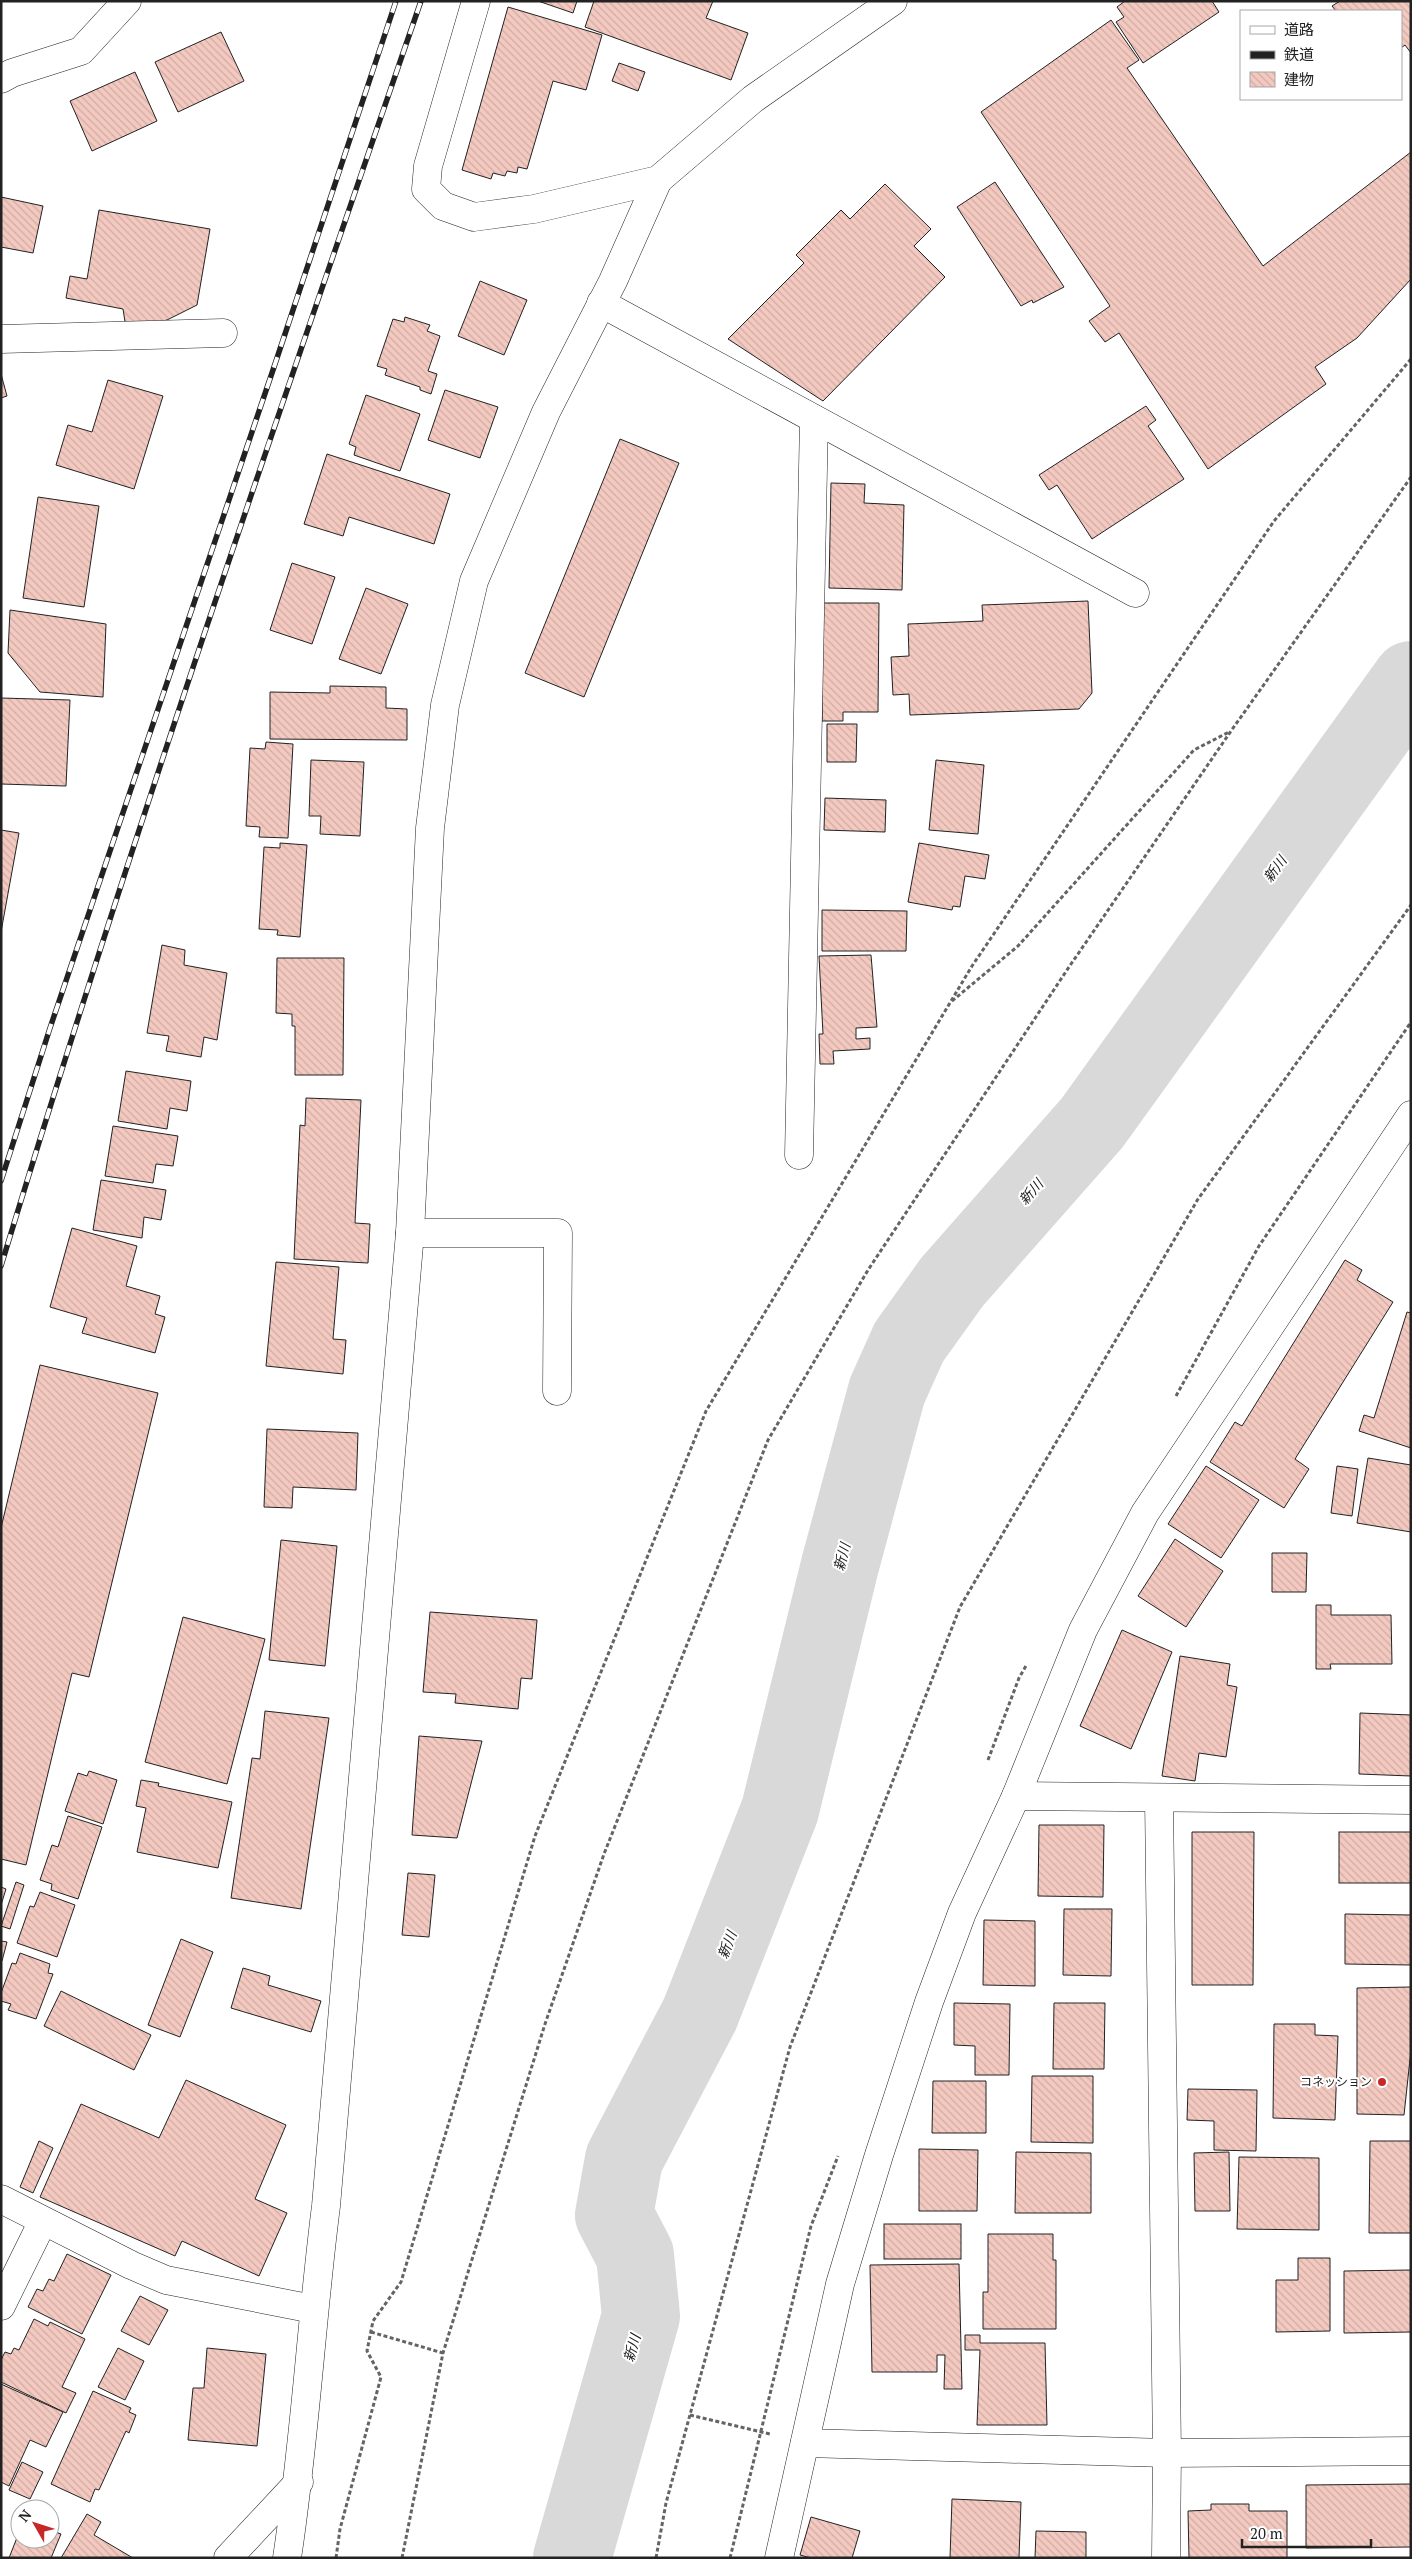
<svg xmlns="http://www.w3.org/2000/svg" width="1412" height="2559" font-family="'PT Serif','Noto Sans JP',serif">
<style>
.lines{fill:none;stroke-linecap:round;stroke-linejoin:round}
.river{stroke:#d9d9d9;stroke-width:78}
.building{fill:url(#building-back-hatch);stroke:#222}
.street-casing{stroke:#222;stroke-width:29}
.secondary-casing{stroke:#222;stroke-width:29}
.path{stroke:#646464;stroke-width:3;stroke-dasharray:4 2.5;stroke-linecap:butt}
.street{stroke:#fff;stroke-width:28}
.secondary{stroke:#fff;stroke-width:28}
.rail-casing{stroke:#222;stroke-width:5.5}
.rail{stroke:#fff;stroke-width:4;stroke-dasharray:11;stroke-linecap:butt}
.poi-dot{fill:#c62828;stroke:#fff;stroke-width:2}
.labels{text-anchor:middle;stroke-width:4;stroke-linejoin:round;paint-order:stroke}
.poi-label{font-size:12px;fill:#222;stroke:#fff;text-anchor:end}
.water-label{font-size:14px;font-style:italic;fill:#222;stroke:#fff}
</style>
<defs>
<pattern id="building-back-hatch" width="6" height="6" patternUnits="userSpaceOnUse" patternTransform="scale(1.25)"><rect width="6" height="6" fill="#f3c9c0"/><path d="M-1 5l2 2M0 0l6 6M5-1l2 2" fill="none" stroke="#d0aca5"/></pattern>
</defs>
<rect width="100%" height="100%" fill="#fff"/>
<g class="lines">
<path class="river" d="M572,2558L641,2316L635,2255L614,2215L624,2159L700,2014L780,1810L840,1565L887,1391L909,1342L952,1282L1092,1123L1411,680"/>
</g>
<g class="building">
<path d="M538,1H577L573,13Z"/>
<path d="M594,1H713L706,18L748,33L731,80L585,27Z"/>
<path d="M1125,1H1212L1219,12L1143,63L1116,22L1124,17L1117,7Z"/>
<path d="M1340,1H1411V53L1405,45L1401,48V11H1336L1332,6Z"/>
<path d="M508,7L602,35L586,90L553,81L527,169L518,167L517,173L507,171L505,176L493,173L491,179L462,170Z"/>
<path d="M1111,20L1139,60L1127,68L1263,266L1411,152V279L1357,338L1315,367L1326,384L1208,469L1119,333L1105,342L1089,321L1110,306L981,112Z"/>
<path d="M221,32L244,81L178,112L155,62Z"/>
<path d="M619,63L645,72L638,91L612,81Z"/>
<path d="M135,72L157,121L92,151L70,101Z"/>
<path d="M995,182L1064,287L1033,303L1032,300L1021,306L957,207Z"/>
<path d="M885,184L931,229L914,246L945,277L823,401L728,339L804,263L796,255L841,210L850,219Z"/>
<path d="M1,197L43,206L33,253L1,247Z"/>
<path d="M99,210L210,229L197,305L167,320L126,328L123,309L66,298L70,276L87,279Z"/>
<path d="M480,281L527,300L504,355L458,336Z"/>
<path d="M405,317L430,325L427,331L440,336L428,371L437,374L431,394L420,390V387L385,375L387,369L377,366L393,319L404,322Z"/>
<path d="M1,374L7,396L1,398Z"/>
<path d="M108,380L163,396L134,489L56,465L68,425L92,432Z"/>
<path d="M445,390L498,407L480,458L428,440Z"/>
<path d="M366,395L420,414L400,471L354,455L356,447L349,444Z"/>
<path d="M1146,406L1156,420L1148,426L1184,479L1092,539L1057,485L1049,490L1039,475Z"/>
<path d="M620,439L679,463L584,697L525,673Z"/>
<path d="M327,454L450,494L434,544L349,517L343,536L304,524Z"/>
<path d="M831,483L865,484L864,503L904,505L902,590L829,588Z"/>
<path d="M38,497L99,506L84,607L23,598Z"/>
<path d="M292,563L335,577L312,644L270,630Z"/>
<path d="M366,588L408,604L381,674L339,659Z"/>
<path d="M1088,601L1092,693L1079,709L910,715L909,694L893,695L891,657L909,656L908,624L983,621L982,605Z"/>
<path d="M823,603H879L878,712H843V721H822Z"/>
<path d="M10,610L106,624L103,697L40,692L8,653Z"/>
<path d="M330,686L386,687V708L407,709V740L270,739V692L330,693Z"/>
<path d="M1,698L70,700L66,786L1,784Z"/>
<path d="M827,724H857L856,762H827Z"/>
<path d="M266,742L293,744L288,838L259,837L260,827L246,826L250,748L265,749Z"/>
<path d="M311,760L364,762L360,836L320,834L321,816H309Z"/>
<path d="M936,760L984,765L978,834L929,830Z"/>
<path d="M825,798L886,800L885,832L824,830Z"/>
<path d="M1,830L19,833L1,932Z"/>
<path d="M280,843L307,845L300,937L277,935L278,930L259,929L264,847L280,848Z"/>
<path d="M919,843L989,855L985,879L965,876L960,907L953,906L952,910L908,902Z"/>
<path d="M822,910L907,911L906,951H822Z"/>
<path d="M162,945L185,950L184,965L227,973L217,1040L204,1037L201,1057L166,1051L169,1036L147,1033Z"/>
<path d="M871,955L877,1027L856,1028V1039L870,1038V1049L833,1051L834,1064H820L819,1034H823L819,956Z"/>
<path d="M277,958H344L343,1075H295V1026H292V1014L276,1013Z"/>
<path d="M126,1071L191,1081L187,1111L170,1108L167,1129L118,1121Z"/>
<path d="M306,1098L361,1100L355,1223L370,1224L368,1263L294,1259L300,1125L305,1126Z"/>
<path d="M113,1126L178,1136L173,1166L156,1164L153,1183L105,1176Z"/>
<path d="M101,1180L166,1190L161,1220L144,1217L142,1238L93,1230Z"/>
<path d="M72,1228L137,1246L126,1286L160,1296L155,1314L165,1317L155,1353L82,1333L87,1318L50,1307Z"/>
<path d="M1345,1260L1362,1270L1357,1280L1393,1302L1295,1459L1309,1469L1284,1508L1210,1462L1235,1422L1242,1426Z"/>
<path d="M276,1262L339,1267L333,1339L346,1340L343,1374L266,1366Z"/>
<path d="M1407,1312L1411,1313V1448L1359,1431L1364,1415L1374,1418Z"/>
<path d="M40,1365L158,1393L89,1677L72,1673L26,1865L1,1859V1528Z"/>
<path d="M267,1429L358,1433L356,1490L293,1487L292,1508L264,1507Z"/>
<path d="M1368,1458L1411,1465V1532L1357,1523Z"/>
<path d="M1206,1466L1259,1500L1221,1558L1168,1524Z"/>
<path d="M1337,1466L1358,1469L1352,1516L1331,1513Z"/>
<path d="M1175,1539L1223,1571L1186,1627L1138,1596Z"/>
<path d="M281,1540L337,1546L325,1666L269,1660Z"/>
<path d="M1272,1553H1307L1306,1592H1272Z"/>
<path d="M1316,1605H1331V1615H1391L1392,1664H1330L1331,1669H1316Z"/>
<path d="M430,1612L537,1620L532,1679L521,1678L518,1709L455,1703L456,1694L423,1692Z"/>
<path d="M183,1617L265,1639L227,1784L145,1762Z"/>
<path d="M1122,1630L1172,1652L1131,1749L1080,1726Z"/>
<path d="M1180,1656L1230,1664L1227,1685L1237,1687L1226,1757L1199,1753L1195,1781L1162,1776Z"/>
<path d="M265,1711L329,1718L301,1909L231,1898L252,1758L260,1759Z"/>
<path d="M1360,1713L1411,1715V1776L1359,1774Z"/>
<path d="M419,1736L482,1741L457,1838L412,1835Z"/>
<path d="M89,1771L117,1780L103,1824L65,1811L78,1773L87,1776Z"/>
<path d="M141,1780L159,1783L158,1786L232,1802L218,1868L137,1852L146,1808L136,1806Z"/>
<path d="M68,1816L102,1827L78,1899L51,1890L52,1884L40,1880L52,1845L58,1847Z"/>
<path d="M1039,1825H1104L1103,1897L1038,1896Z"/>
<path d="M1192,1832H1254L1253,1985H1192Z"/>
<rect x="1339" y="1832" width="72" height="51"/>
<path d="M408,1873L435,1875L429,1937L402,1935Z"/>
<path d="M16,1882L24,1885L10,1929L1,1926Z"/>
<path d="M1,1887L6,1889L1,1905Z"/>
<path d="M40,1892L75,1905L57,1957L17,1943L30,1906L34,1907Z"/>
<path d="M1064,1909H1112L1111,1976L1063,1975Z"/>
<path d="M1345,1914L1411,1915V1965L1345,1964Z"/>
<path d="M984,1920L1035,1921V1986L983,1985Z"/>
<path d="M181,1939L213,1952L180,2037L148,2025Z"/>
<path d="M1,1941L7,1942L2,1961L1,1960Z"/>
<path d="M20,1953L50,1964L48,1973L53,1974L36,2019L8,2010L11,2004L1,2001V1993L12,1963L16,1964Z"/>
<path d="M243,1968L270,1976L268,1985L321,2001L311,2032L231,2008Z"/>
<path d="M1411,1987V2050L1404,2115L1357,2114V1988Z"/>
<path d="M61,1991L151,2035L134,2070L44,2026Z"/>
<path d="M954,2003L1010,2004L1009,2075H975V2046L954,2045Z"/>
<path d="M1054,2003H1105L1104,2069H1053Z"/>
<path d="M1274,2024H1315V2035L1338,2036L1335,2120L1273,2118Z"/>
<path d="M1032,2076H1093V2143L1031,2142Z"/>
<path d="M186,2080L286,2125L255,2199L287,2213L259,2276L182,2241L175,2256L40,2197L81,2104L159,2138Z"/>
<path d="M933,2081H986V2133H932Z"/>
<path d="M1188,2089L1257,2090L1256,2151L1214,2150V2121L1187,2120Z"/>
<path d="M39,2141L53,2148L33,2193L20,2187Z"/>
<path d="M1370,2141H1411V2233H1369Z"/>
<path d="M919,2149L978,2150L977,2211H919Z"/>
<path d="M1016,2152L1091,2153V2213H1015Z"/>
<path d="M1229,2152L1230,2211H1195L1194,2153Z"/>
<path d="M1239,2157L1319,2158V2230L1237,2229Z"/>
<rect x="884" y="2224" width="77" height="35"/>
<path d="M988,2234H1053V2260H1056V2329H983V2292H988Z"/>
<path d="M67,2254L111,2275L82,2334L28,2307L37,2289L43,2291L49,2279L54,2281Z"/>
<path d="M1298,2258H1330V2331L1276,2332V2280H1298Z"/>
<path d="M959,2264L962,2389H944L945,2355H937V2372H872L870,2265Z"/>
<path d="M1411,2270V2332L1344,2333V2271Z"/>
<path d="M140,2296L168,2310L149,2345L121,2331Z"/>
<path d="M34,2319L48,2326L50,2322L85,2339L62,2387L76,2393L66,2413L1,2382V2360L5,2352L11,2354L14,2348L19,2350Z"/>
<path d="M965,2335H980V2343H1045L1047,2425H977L980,2350H965Z"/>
<path d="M118,2348L144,2361L125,2400L98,2387Z"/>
<path d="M207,2348L266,2354L257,2446L188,2440L193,2388H204Z"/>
<path d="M1,2384L63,2412L46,2447L30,2440L9,2486L1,2482Z"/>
<path d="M93,2391L131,2408L129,2412L136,2415L129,2433L126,2431L99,2490L95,2489L90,2502L51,2484Z"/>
<path d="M22,2462L43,2472L30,2499L9,2490Z"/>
<path d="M1411,2484V2547L1306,2548V2485Z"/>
<path d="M952,2499L1021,2502L1019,2558H950Z"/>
<path d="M1211,2504H1249V2511H1287V2558H1189L1188,2511L1211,2510Z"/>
<path d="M87,2514L101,2522L94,2535L133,2558H61Z"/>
<path d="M811,2517L860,2531L852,2558H811L800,2555Z"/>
<path d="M20,2530V2539H50V2530L61,2534L51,2558H9Z"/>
<path d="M1036,2531L1086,2532V2558H1035Z"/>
</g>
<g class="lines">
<defs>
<g id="street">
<path d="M476,1L428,166L426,189L443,206L474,217L534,209L658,180L753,99L893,1"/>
<path d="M601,303L1135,593"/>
<path d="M1,339L223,333"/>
<path d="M799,1155L814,419"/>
<path d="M410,1233H558L557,1391"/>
<path d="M1016,1796L1411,1800"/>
<path d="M1159,1798L1167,2453L1166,2558"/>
<path d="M1,2199L131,2265L166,2280L313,2309"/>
<path d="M1,2306L43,2221"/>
<path d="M805,2443L1167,2453L1411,2451"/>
<path d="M228,2558L299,2482"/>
<path d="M287,2558C305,2441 311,2323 326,2206L410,1233L430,828L445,705L474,581L546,412L613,281L658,180"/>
<path d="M779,2558L840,2284L879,2155L929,2002L962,1913L1016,1796L1083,1630L1145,1513L1411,1115"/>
</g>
<path id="secondary" d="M1,79L12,73L81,51L127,1"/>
</defs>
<use href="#street" class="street-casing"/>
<use href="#secondary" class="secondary-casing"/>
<g class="path">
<path d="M952,1001L1018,946L1194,750L1229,732"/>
<path d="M1176,1396L1259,1246L1411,1022"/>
<path d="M988,1760L1019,1678L1027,1664"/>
<path d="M371,2332L443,2353"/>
<path d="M690,2415L770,2434"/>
<path d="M336,2558L340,2529L381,2377L367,2351L373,2321L401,2282L535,1836L706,1411L972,966L1274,521L1411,359"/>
<path d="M402,2558L443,2353L545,2024L604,1854L768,1440L868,1270L1069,967L1231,731L1411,477"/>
<path d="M656,2558L666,2503L790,2047L960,1607L1198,1199L1411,905"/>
<path d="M730,2558L811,2226L838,2156"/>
</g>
<use href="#street" class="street"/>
<use href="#secondary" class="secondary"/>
<defs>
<g id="rail">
<path d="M1,1181L50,1028L274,367L396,1"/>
<path d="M1,1266C130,841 276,421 421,1"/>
</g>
</defs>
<use href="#rail" class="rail-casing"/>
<use href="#rail" class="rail"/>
</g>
<circle class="poi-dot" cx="1382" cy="2082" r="5"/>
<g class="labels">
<g class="poi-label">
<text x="1372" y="2086">コネッション</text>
</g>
<g class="water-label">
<text transform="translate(1275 869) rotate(-54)" y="5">新川</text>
<text transform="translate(1031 1192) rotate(-49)" y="5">新川</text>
<text transform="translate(842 1557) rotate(-75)" y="5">新川</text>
<text transform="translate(727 1945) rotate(-69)" y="5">新川</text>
<text transform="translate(632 2348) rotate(-74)" y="5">新川</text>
</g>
</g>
<rect width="1412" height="2559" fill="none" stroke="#222222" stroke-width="5"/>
<rect x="1240" y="10" width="162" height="90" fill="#ffffff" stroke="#a7a7a7"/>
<rect x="1250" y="26" width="25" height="8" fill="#ffffff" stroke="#a7a7a7"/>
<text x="1284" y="35" font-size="15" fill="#222222">道路</text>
<rect x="1250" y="51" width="25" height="8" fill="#222222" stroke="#a7a7a7"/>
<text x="1284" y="60" font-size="15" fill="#222222">鉄道</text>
<rect x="1250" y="72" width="25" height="15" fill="url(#building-back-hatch)" stroke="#a7a7a7"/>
<text x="1284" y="85" font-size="15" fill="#222222">建物</text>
<g transform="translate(35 2524) rotate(309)"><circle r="24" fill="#ffffff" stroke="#a7a7a7"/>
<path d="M0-4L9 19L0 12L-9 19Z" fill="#c62828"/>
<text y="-8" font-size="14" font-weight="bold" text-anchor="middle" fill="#222222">N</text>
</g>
<path d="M1242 2539v8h129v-8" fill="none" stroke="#222222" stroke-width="2.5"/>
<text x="1250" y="2539" font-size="15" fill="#222222" stroke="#ffffff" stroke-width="4" paint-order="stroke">20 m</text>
</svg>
